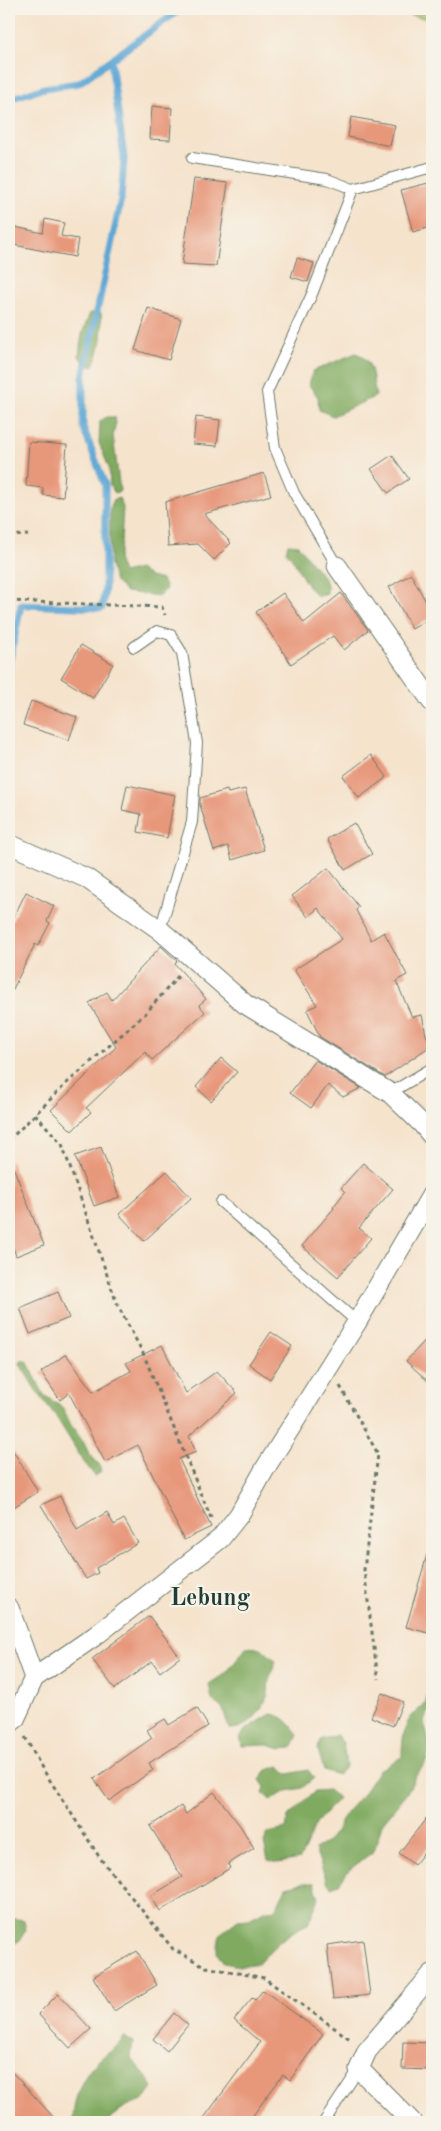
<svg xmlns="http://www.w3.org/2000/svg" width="441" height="2131" font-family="'Old Standard TT',serif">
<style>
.green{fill:#a1c46d;stroke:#608050}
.forest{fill:#80aa60;stroke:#50744a}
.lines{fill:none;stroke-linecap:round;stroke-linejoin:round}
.stream{stroke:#5ea7d5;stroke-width:7}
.building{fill:#e7977a}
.lane-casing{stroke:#6a7769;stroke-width:12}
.street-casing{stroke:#6a7769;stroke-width:21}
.path{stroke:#6a7769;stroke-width:3;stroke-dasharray:4 4;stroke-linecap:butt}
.lane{stroke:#fff;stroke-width:10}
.street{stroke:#fff;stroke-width:19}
.labels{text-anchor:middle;stroke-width:4.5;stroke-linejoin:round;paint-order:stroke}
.district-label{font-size:24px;font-weight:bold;fill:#1f3d34;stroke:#f7f3e8}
</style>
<rect width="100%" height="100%" fill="#f7f3e8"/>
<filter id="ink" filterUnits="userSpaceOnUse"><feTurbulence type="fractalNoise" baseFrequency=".02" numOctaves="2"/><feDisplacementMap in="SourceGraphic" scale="10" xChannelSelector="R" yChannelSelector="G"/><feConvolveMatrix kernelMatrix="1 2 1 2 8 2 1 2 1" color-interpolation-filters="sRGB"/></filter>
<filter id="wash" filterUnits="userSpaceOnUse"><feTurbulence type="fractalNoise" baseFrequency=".0096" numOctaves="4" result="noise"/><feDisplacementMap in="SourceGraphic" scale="20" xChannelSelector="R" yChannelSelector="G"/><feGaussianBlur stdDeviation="1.12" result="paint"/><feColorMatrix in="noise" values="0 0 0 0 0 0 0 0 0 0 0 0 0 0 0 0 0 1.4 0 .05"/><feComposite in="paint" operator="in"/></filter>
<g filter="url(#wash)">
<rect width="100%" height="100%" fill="#f5e3cc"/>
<path class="green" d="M369,9H432V20L389,10Z"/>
<g class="forest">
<path d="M90,313H101C103,329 101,352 93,366L85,365L79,356L82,334Z"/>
<path d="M356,353C375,360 372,380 376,396L333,416L319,410L318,397L309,385L313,371Z"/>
<path d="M107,417H115L116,423L113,435L120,491L115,493L110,486L109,468L99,443L100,421Z"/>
<path d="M119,498L123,507L121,543L118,559L123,573L139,569L150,577L162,580L166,589L159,596L126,592L115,582L110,565V510L113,500Z"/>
<path d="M288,544L298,545C304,552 309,561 316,568C324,577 328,580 327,593L318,596C302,585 299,564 286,551Z"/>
<path d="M21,1361H27L44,1395L63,1408L71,1425L84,1443L89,1454L99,1464L101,1472L95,1476L84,1462L55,1415L35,1389L20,1364Z"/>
<path d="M247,1647L261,1648L276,1661C274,1667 271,1674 269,1680C268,1686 269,1694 266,1699C260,1715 245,1730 229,1729L223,1709L212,1700L209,1684L226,1673Z"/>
<path d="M432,1690V1710L426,1716L424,1722L430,1746L426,1762L415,1777L407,1793L382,1824L374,1851L349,1870L339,1884L331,1887L327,1882L315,1849L326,1843L337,1830L346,1813L363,1794L379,1770L402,1757C402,1743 403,1725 413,1715C423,1705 425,1707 428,1693Z"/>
<path d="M271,1714C285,1716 290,1723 298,1735L292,1748L281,1749L267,1745L242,1746L240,1737L245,1730Z"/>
<path d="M337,1735L343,1743L346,1766L338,1775L324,1770L318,1750L320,1740Z"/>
<path d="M279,1766L288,1774L308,1770L314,1778L302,1788L287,1791L270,1800L263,1793L265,1787L260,1780L267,1770Z"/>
<path d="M329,1790L338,1798L317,1822L300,1859L278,1863L268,1860L264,1843L268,1833L286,1829L288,1817L315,1791Z"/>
<path d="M302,1883H314L319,1898L308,1924C287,1933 274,1945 259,1963L239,1966L224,1963L217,1952L220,1934L238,1920L249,1919L264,1911L276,1909L286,1887Z"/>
<path d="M9,1918L24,1920L26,1930L19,1941L9,1946Z"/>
<path d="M124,2037L133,2042L131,2059L143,2072L153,2087L144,2100C129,2104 118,2109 108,2122H73C73,2101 80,2080 95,2064C106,2052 115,2052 124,2037Z"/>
</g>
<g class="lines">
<g class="stream">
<path d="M9,99L44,88L79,83L181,9"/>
<path d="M9,664L21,605L102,608L105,588V485L83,427V377L121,199L124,158L111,61"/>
</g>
</g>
<g id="blocks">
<g class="building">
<path d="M152,106L172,108L170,140L150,139Z"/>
<path d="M351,117L395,125L390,146L348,137Z"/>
<path d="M194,179L228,183L216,266L182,264Z"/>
<path d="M432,182V227L413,232L401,190Z"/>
<path d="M45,219L64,223L61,236L78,239L75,257L9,244L10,226L43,233Z"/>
<path d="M297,258L314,263L308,282L291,277Z"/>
<path d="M148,308L181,319L169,360L135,350Z"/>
<path d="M196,417L220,420L217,446L193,444Z"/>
<path d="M29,442L67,445L63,497L43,495V488L26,486Z"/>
<path d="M392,455L409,479L388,493L371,469Z"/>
<path d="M264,473L271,495L204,514L231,543L214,560L198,544L168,546L165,502Z"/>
<path d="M411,574L432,613V617L412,629L389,587Z"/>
<path d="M283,593L304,623L341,593L368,630L344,650L333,636L291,664L256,612Z"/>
<path d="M81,645L113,664L93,698L61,678Z"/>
<path d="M31,701L77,717L69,740L23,725Z"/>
<path d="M371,755L387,777L359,798L343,776Z"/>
<path d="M127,785L175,795L167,838L138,832L141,814L122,810Z"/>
<path d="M245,789L264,850L232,860L228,846L214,851L200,805V798L227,790L228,793Z"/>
<path d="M354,823L372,854L345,870L327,839Z"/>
<path d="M328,868L359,907L356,910L371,940L384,932L407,975L396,981L412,1017L422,1015L426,1035L432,1045L385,1077L320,1037L307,1010L317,1005L294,970L342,939L318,908L308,917L292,896Z"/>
<path d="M26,892L54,906L47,921L50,923L38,946L35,944L9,997V927Z"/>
<path d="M161,946L177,961L175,964L206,999L199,1005L205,1012L152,1060L145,1052L86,1108L91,1112L72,1131L51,1110L116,1047L89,1003L107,992L112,1000Z"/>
<path d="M221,1058L237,1072L211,1101L196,1087Z"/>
<path d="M315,1060L361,1088L343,1097L328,1085L311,1108L290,1093Z"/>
<path d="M101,1147L119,1197L94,1206L75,1156Z"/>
<path d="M10,1159L44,1245L16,1256L9,1236Z"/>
<path d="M363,1163L393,1189L359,1228L371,1238L338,1277L302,1246L334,1208L333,1207L345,1192L341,1188Z"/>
<path d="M167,1171L191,1198L144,1241L119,1214Z"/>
<path d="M58,1292L69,1318L30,1334L20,1308Z"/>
<path d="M271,1332L292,1346L270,1379L249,1364Z"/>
<path d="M432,1333V1385L406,1361Z"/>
<path d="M162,1345L186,1393L217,1371L237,1393L189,1436L196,1452L179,1459L211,1527L184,1540L138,1445L105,1462L69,1393L60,1400L41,1372L66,1354L93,1392L131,1371L126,1363Z"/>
<path d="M9,1444L38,1492L9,1510Z"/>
<path d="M60,1496L77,1530L107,1512L114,1525L124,1519L138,1543L96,1568L98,1573L86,1579L41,1505Z"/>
<path d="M427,1555H432V1634L406,1627Z"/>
<path d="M149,1616L180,1657L160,1672L152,1661L115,1689L92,1659Z"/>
<path d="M382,1693L403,1702L393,1726L371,1717Z"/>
<path d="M197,1708L208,1726L149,1763L153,1770L109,1801L94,1779L152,1738L147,1730L165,1719L169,1725Z"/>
<path d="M214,1792L241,1827L254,1848L228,1864L230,1868L160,1911L151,1896L182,1877L150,1826L181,1806L186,1814Z"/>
<path d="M432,1811V1843L414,1865L399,1853Z"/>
<path d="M363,1940L370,1995L333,1999L327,1945Z"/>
<path d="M137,1951L157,1985L114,2011L93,1977Z"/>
<path d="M263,1990L323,2034L290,2080L283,2075L248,2122H201L260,2042L234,2020L252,1998L255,2000Z"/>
<path d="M58,1994L91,2029L70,2048L38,2014Z"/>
<path d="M174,2013L188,2025L167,2051L153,2039Z"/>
<path d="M403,2042L432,2043V2070L402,2069Z"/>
<path d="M9,2069L58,2122H9Z"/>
</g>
</g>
</g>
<g filter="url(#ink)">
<use href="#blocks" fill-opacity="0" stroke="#6a7769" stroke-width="1"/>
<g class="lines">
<defs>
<g id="lane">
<path d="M192,158L327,179L353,189L432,167"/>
<path d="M337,566L294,493L275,448L267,392L312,294L353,189"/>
<path d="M134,647L157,631L171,635L182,653L197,743L192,822L160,930"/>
<path d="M390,1093L432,1068"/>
<path d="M221,1202L357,1322"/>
<path d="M324,2122L359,2069"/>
</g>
<g id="street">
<path d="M337,566L432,702"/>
<path d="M9,844L86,878L160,930L245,1004L390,1093L423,1125L432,1136"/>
<path d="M9,1608L34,1678"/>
<path d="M9,1724L15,1719L34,1678L95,1636L220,1539L239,1515L266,1467L357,1322L432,1194"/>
<path d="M412,2122L359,2069L367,2051L432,1974"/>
</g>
</defs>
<use href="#lane" class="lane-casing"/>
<use href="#street" class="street-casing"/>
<g class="path">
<path d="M9,536L28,535"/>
<path d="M9,601L162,607L165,615"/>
<path d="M35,1114L62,1144L117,1304L143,1353L211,1518"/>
<path d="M9,1140L67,1083L145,1014L181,973"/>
<path d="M340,1386L378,1454L364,1570L378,1679"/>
<path d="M25,1737L42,1768L100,1858L173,1949L206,1967L264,1978L350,2039"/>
</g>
<use href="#lane" class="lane"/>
<use href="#street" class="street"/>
</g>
</g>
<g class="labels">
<g class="district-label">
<text x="210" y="1605">Lebung</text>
</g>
</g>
<rect width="441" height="2131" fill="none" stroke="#f7f3e8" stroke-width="30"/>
</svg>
